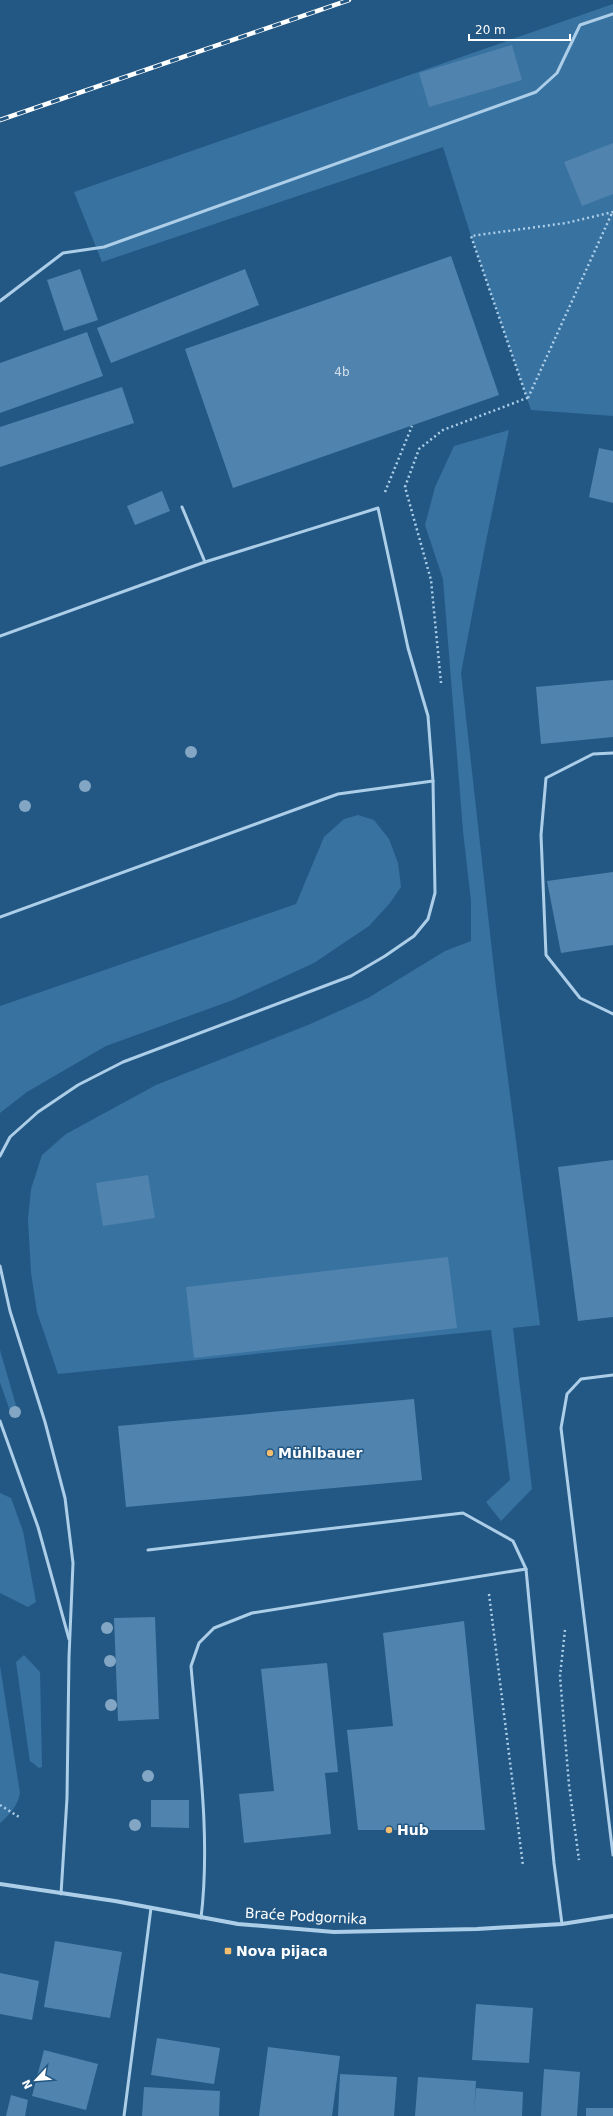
<svg xmlns="http://www.w3.org/2000/svg" width="613" height="2116" font-family="'DejaVu Sans',sans-serif">
<style>
.green{fill:#3772a1}
.building{fill:#5084ae}
.lines{fill:none;stroke-linecap:round;stroke-linejoin:round}
.path{stroke:#accee8;stroke-width:2.5;stroke-dasharray:2 3;stroke-linecap:butt}
.lane{stroke:#accee8;stroke-width:3}
.street{stroke:#accee8;stroke-width:4}
.rail-casing{stroke:#fff;stroke-width:4.5}
.rail{stroke:#235884;stroke-width:3;stroke-dasharray:9;stroke-linecap:butt}
.tree{fill:#82a6c3}
.poi-dot{fill:#f3be6f;stroke:#235884;stroke-width:1.5}
.labels{text-anchor:middle;stroke-width:3;stroke-linejoin:round;paint-order:stroke}
.number-label{font-size:12px;fill:#d3e0eb}
.poi-label{font-size:14px;font-weight:bold;fill:#fff;stroke:#235884;text-anchor:start}
.street-label{font-size:14px;fill:#fff;stroke:#235884}
</style>
<rect width="100%" height="100%" fill="#235884"/>
<g class="green">
<path d="M613,4V416L531,410L471,236L443,147L102,262L74,192Z"/>
<path d="M509,430L485,546L461,673L496,987L540,1325L513,1328L532,1489L501,1521L486,1502L510,1480L491,1330L58,1374L37,1312L31,1273L28,1219L31,1189L42,1155L66,1134L156,1085L308,1025L368,998L445,951L471,941V901L463,831L443,579L425,525L435,487L454,446Z"/>
<path d="M358,815L374,820L389,839L398,863L401,887L390,903L369,926L314,963L233,1000L106,1046L27,1092L0,1113V1006L296,904L324,837L344,819Z"/>
<path d="M0,1350L19,1416L12,1417L0,1382Z"/>
<path d="M0,1493L11,1498L23,1531L36,1602L28,1607L0,1593Z"/>
<path d="M24,1655L40,1672L42,1767L39,1768L30,1761L29,1755L16,1662Z"/>
<path d="M0,1666L20,1793C18,1806 9,1815 0,1823Z"/>
</g>
<g class="building">
<path d="M512,45L522,80L429,107L419,73Z"/>
<path d="M613,143V194L582,206L564,162Z"/>
<path d="M451,256L499,395L233,488L185,349Z"/>
<path d="M80,269L98,320L64,331L47,280Z"/>
<path d="M245,269L259,305L111,363L97,328Z"/>
<path d="M87,332L103,376L0,413V363Z"/>
<path d="M122,387L134,423L0,467V427Z"/>
<path d="M599,448L613,451V503L589,497Z"/>
<path d="M162,491L170,511L135,525L127,506Z"/>
<path d="M613,680V737L541,744L536,687Z"/>
<path d="M613,872V945L561,953L547,881Z"/>
<path d="M613,1160V1317L578,1321L558,1167Z"/>
<path d="M148,1175L155,1218L103,1226L96,1183Z"/>
<path d="M448,1257L457,1328L194,1358L186,1287Z"/>
<path d="M414,1399L422,1480L126,1507L118,1426Z"/>
<path d="M155,1617L159,1719L118,1721L114,1618Z"/>
<path d="M464,1621L485,1830H358L347,1730L393,1726L383,1633Z"/>
<path d="M327,1663L338,1772L325,1773L331,1834L244,1843L239,1794L274,1791L261,1669Z"/>
<path d="M151,1800H189V1828L151,1827Z"/>
<path d="M55,1941L122,1952L110,2018L44,2007Z"/>
<path d="M0,1973L39,1981L32,2020L0,2014Z"/>
<path d="M476,2004L533,2008L529,2063L472,2060Z"/>
<path d="M157,2038L220,2048L214,2084L151,2075Z"/>
<path d="M268,2047L340,2056L332,2116H259Z"/>
<path d="M44,2050L98,2064L86,2110L32,2096Z"/>
<path d="M544,2069L580,2072L577,2116H541Z"/>
<path d="M340,2074L397,2077L394,2116H338Z"/>
<path d="M418,2077L476,2081L474,2112L476,2088L523,2092L522,2116H415Z"/>
<path d="M144,2087L220,2091L219,2116H142Z"/>
<path d="M11,2095L28,2100L25,2116H6Z"/>
<rect x="586" y="2108" width="27" height="8"/>
</g>
<g class="lines">
<g class="path">
<path d="M528,398L612,213"/>
<path d="M385,492L412,426"/>
<path d="M441,683L431,580L405,487L419,449L443,430L527,398L471,236L566,223L613,212"/>
<path d="M489,1594L523,1866"/>
<path d="M565,1630L560,1676L569,1785L579,1860"/>
<path d="M0,1805L19,1817"/>
</g>
<g class="lane">
<path d="M0,301L63,253L104,247L536,92L557,73L580,25L613,14"/>
<path d="M182,507L205,562"/>
<path d="M0,636L205,562L378,508L408,648L428,716L433,781L435,893L428,919L414,936L385,956L351,976L123,1062L78,1085L38,1112L10,1137L0,1156"/>
<path d="M613,753L593,754L546,778L541,835L546,955L580,998L613,1014"/>
<path d="M0,917L338,794L433,781"/>
<path d="M0,1266L10,1311L45,1422L65,1498L73,1563L69,1657L67,1798L61,1894"/>
<path d="M613,1375L581,1379L567,1394L561,1428L613,1855"/>
<path d="M0,1421L38,1527L69,1639"/>
<path d="M148,1550L463,1513L513,1541L526,1569L554,1863L562,1924"/>
<path d="M201,1918C211,1835 198,1750 191,1666L199,1643L214,1628L252,1613L526,1569"/>
<path d="M124,2116L151,1908"/>
</g>
<path class="street" d="M0,1884L115,1901L238,1924L334,1932L477,1929L562,1924L613,1916"/>
<defs>
<path id="rail" d="M0,120L349,0"/>
</defs>
<use href="#rail" class="rail-casing"/>
<use href="#rail" class="rail"/>
</g>
<g class="tree">
<circle cx="191" cy="752" r="6"/>
<circle cx="85" cy="786" r="6"/>
<circle cx="25" cy="806" r="6"/>
<circle cx="15" cy="1412" r="6"/>
<circle cx="107" cy="1628" r="6"/>
<circle cx="110" cy="1661" r="6"/>
<circle cx="111" cy="1705" r="6"/>
<circle cx="148" cy="1776" r="6"/>
<circle cx="135" cy="1825" r="6"/>
</g>
<g class="poi-dot">
<circle cx="270" cy="1453" r="4"/>
<circle cx="389" cy="1830" r="4"/>
<rect x="224" y="1947" width="8" height="8" rx="2"/>
</g>
<g class="labels">
<g class="number-label">
<text x="342" y="376">4b</text>
</g>
<g class="poi-label">
<text x="278" y="1458">Mühlbauer</text>
<text x="397" y="1835">Hub</text>
<text x="236" y="1956">Nova pijaca</text>
</g>
<g class="street-label">
<text transform="translate(306 1916) rotate(3)" y="5">Braće Podgornika</text>
</g>
</g>
<g transform="translate(36 2080) rotate(244)" stroke="#235884" stroke-width="3" paint-order="stroke">
<path d="M0-3L7 15L0 10L-7 15Z" fill="#ffffff"/>
<text y="-6" font-size="11" font-weight="bold" text-anchor="middle" fill="#ffffff">N</text>
</g>
<path d="M469 34v6h101v-6" fill="none" stroke="#ffffff" stroke-width="2"/>
<text x="475" y="34" font-size="12" fill="#ffffff" stroke="#235884" stroke-width="3" paint-order="stroke">20 m</text>
</svg>
